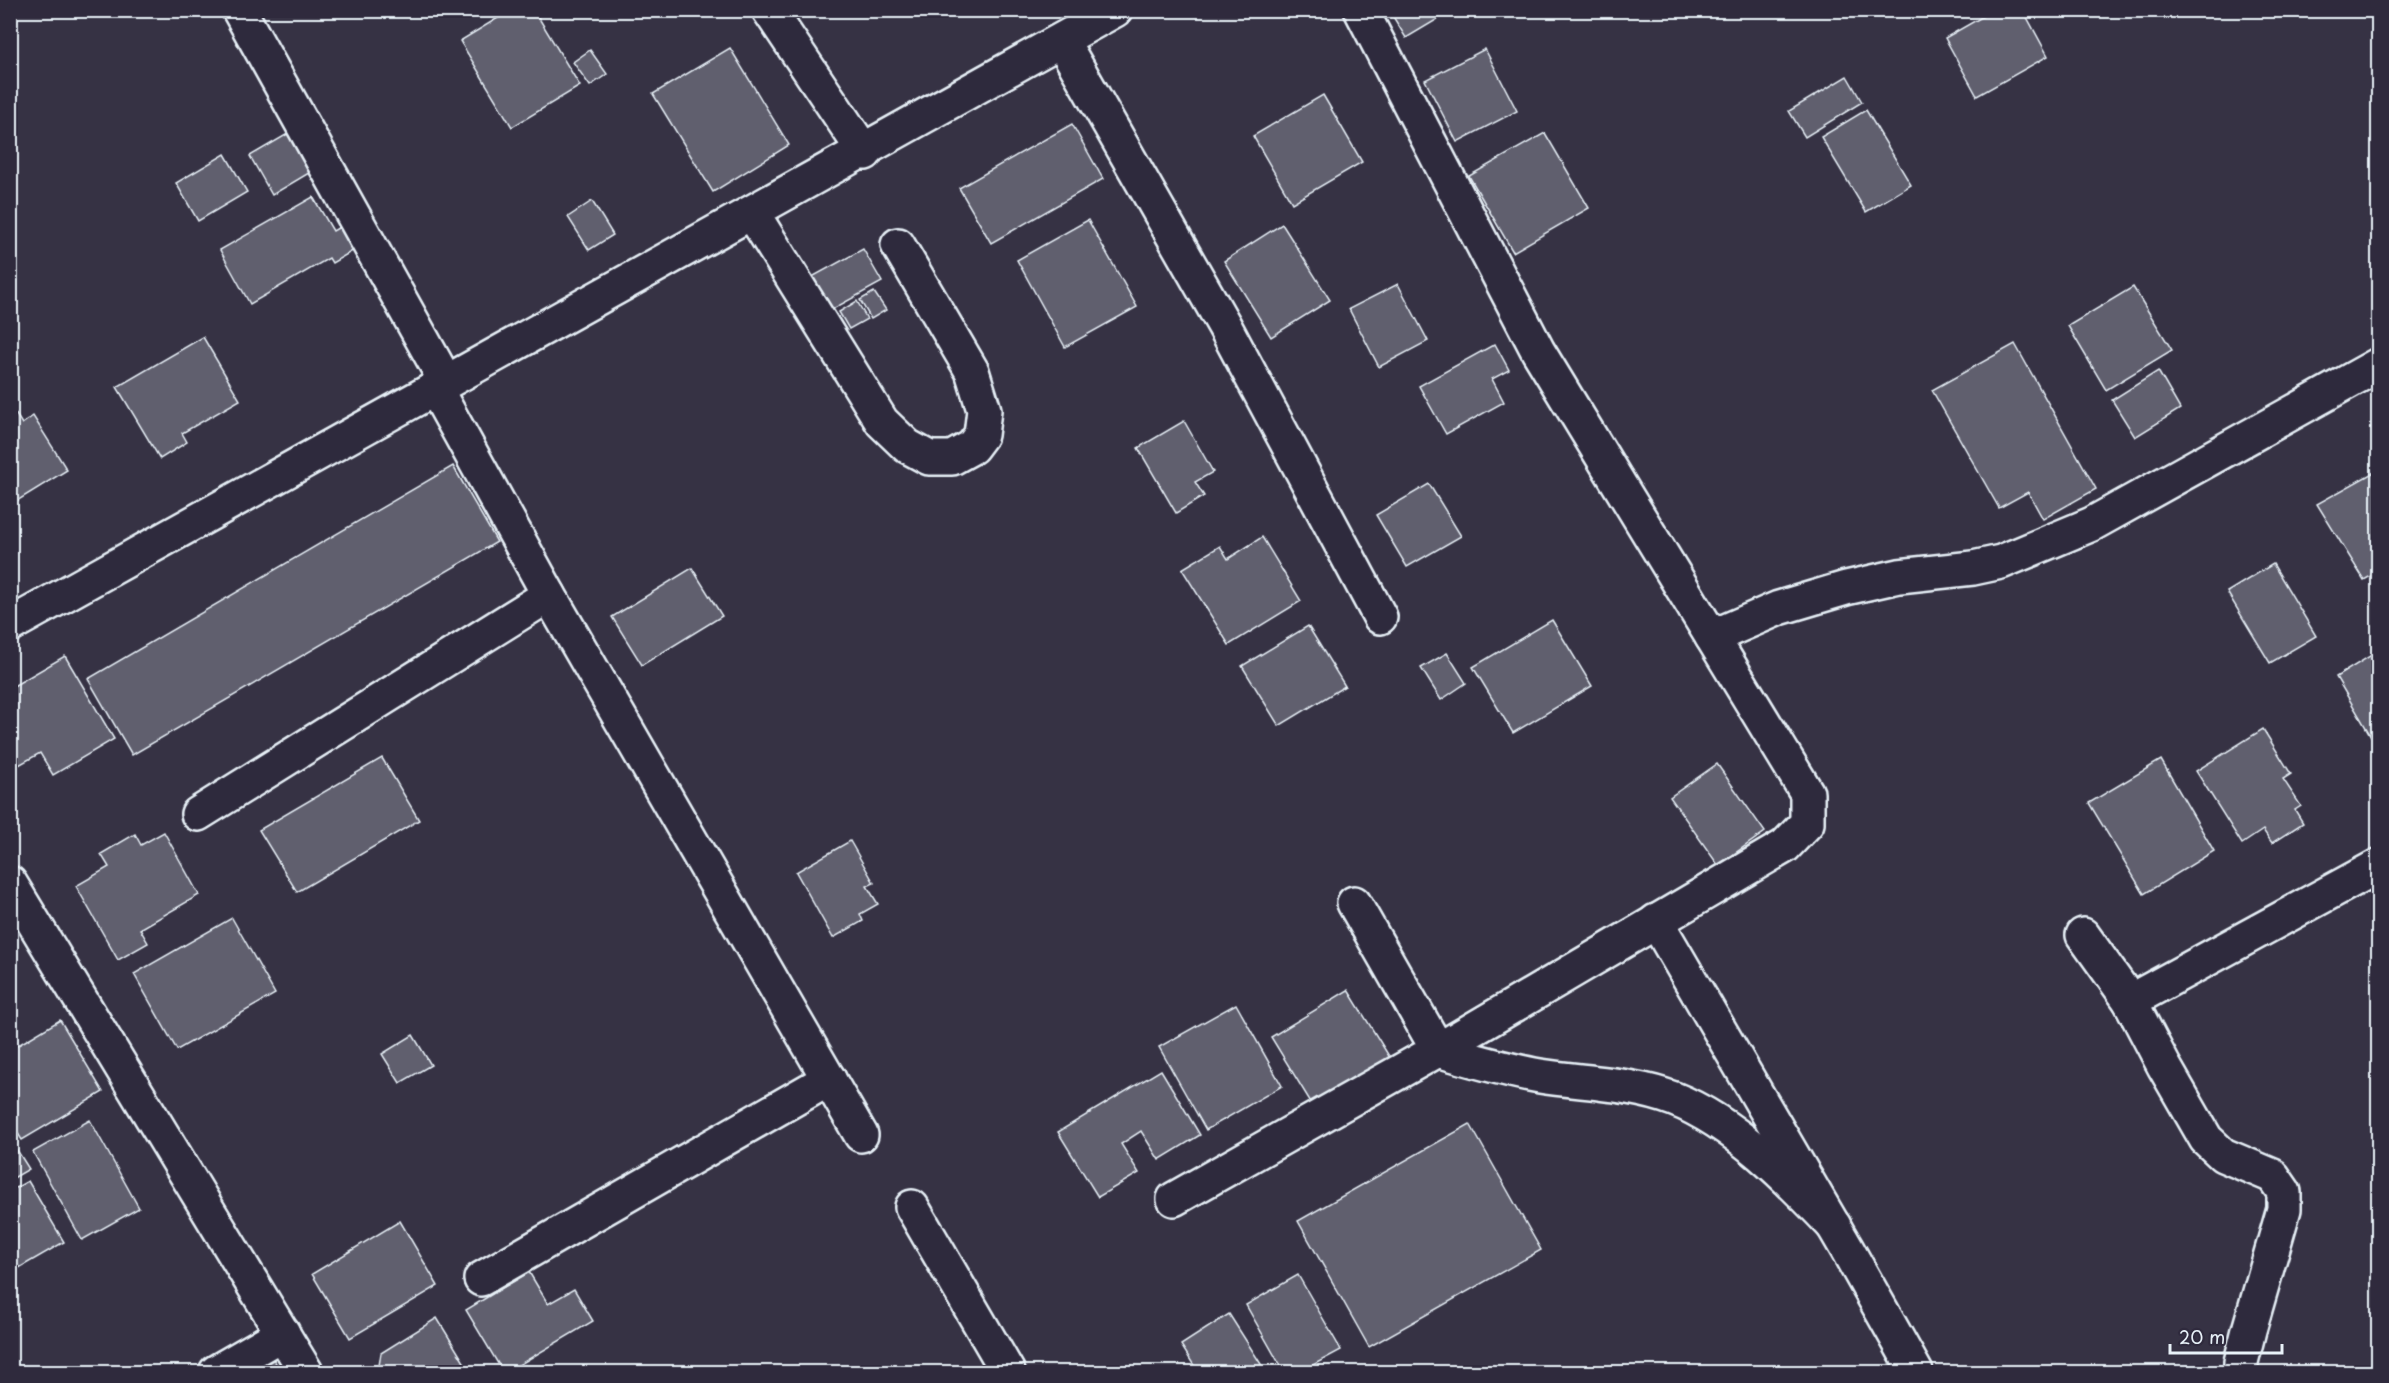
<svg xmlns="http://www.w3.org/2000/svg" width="2389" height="1383" font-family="'Playpen Sans',sans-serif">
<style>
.building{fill:#605e6e;stroke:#e8f1f8;stroke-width:1.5}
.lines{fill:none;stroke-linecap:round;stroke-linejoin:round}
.minor-casing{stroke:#e8f1f8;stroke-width:38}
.major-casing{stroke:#e8f1f8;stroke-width:38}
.minor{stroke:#2f2a3d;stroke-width:33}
.major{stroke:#2f2a3d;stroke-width:33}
</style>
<rect width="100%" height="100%" fill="#363244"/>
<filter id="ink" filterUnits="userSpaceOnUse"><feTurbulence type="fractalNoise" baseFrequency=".0167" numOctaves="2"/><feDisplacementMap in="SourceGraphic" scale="12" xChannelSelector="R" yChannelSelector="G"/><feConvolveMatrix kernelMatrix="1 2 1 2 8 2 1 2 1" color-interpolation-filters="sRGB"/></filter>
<g filter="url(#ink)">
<g class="building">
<path d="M511,10H534L580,86L512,127L460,41Z"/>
<path d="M1389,10H1453L1406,38Z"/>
<path d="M1994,10H2023L2048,56L1977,96L1945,38Z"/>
<path d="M730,48L789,145L713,192L653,94Z"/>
<path d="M1485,49L1517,111L1457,142L1425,80Z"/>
<path d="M590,50L607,74L590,86L573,62Z"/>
<path d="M1847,76L1862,102L1805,137L1789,111Z"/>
<path d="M1323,95L1362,162L1292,203L1253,136Z"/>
<path d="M1866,110L1911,185L1866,212L1821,137Z"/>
<path d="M1072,124L1103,179L991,243L959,188Z"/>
<path d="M291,132L314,170L272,195L250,156Z"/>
<path d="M1545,133L1589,208L1513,252L1469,176Z"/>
<path d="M225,154L247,192L198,221L176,183Z"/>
<path d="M313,197L333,231L343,225L356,249L332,263L329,258L250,304L220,250Z"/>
<path d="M592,201L613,235L589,250L568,217Z"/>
<path d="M1088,220L1137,307L1065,347L1017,260Z"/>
<path d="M1282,224L1330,300L1271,337L1224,261Z"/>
<path d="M863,249L882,282L831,310L812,277Z"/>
<path d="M1398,284L1428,341L1379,367L1349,309Z"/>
<path d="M2133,287L2172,350L2106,390L2068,326Z"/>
<path d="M874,292L886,310L871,319L860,300Z"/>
<path d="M857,301L867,319L849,329L839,312Z"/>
<path d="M203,337L240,400L182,433L187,442L160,459L117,387Z"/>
<path d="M1495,344L1509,370L1492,379L1504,402L1446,434L1419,386Z"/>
<path d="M2015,344L2096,489L2043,519L2028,492L1999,508L1932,390Z"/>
<path d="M2158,371L2180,409L2135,437L2112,400Z"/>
<path d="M10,405L22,424L33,416L67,470L12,504Z"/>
<path d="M1184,421L1213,472L1195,482L1204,496L1176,513L1138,448Z"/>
<path d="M453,466L497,542L132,755L88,679Z"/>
<path d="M2378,470V572L2364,580L2317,504Z"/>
<path d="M1429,484L1461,536L1407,567L1376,515Z"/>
<path d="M1262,537L1301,601L1229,645L1182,569L1220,546L1228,559Z"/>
<path d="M2273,564L2316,636L2270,663L2227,592Z"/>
<path d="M692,568L722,616L642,665L612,617Z"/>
<path d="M1552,620L1592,686L1513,733L1473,667Z"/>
<path d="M1308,626L1345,686L1279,726L1242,666Z"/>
<path d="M2378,651V748L2336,677Z"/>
<path d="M1447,653L1466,683L1441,700L1421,668Z"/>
<path d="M65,656L114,739L53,775L40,753L10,770V688Z"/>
<path d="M2263,729L2291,774L2283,779L2301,806L2295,810L2303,823L2272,843L2263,830L2242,844L2196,771Z"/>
<path d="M382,758L419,820L297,892L259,830Z"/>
<path d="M2161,760L2214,851L2144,894L2089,803Z"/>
<path d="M1717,764L1765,832L1718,865L1670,797Z"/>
<path d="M164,832L199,895L140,929L148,943L118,960L76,886L109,867L101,854L135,834L141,845Z"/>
<path d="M850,841L874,883L867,886L878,904L860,914L863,921L833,938L796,872Z"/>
<path d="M232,918L275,994L177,1050L134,974Z"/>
<path d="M1348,990L1392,1061L1315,1109L1271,1037Z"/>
<path d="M1236,1004L1282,1086L1206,1130L1159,1047Z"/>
<path d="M60,1020L103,1092L22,1140L10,1121V1050Z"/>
<path d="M413,1035L431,1065L400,1083L382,1054Z"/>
<path d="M1161,1070L1200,1135L1159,1160L1141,1131L1121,1144L1139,1173L1098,1197L1058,1132Z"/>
<path d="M90,1120L139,1208L82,1240L33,1152Z"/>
<path d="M1470,1124L1541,1250L1369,1347L1298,1221Z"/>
<path d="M10,1139L29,1169L10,1180Z"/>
<path d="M28,1181L64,1242L19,1268L10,1255V1191Z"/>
<path d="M400,1221L438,1286L350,1338L312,1274Z"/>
<path d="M529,1272L548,1304L574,1289L593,1321L507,1372H503L466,1310Z"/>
<path d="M1298,1275L1341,1350L1300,1372H1284L1246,1305Z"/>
<path d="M1229,1314L1266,1372H1198L1181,1345Z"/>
<path d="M437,1318L470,1372H378L381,1353Z"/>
<path d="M271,1356L282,1372H244Z"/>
<path d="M1318,1366L1322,1372H1308Z"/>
</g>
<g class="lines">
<defs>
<g id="minor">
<path d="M239,10L446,382"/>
<path d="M769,10L865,153"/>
<path d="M1062,41L1224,325L1380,617"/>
<path d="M753,214L882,422L907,446L929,458H952L972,447L981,435L984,410L972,371L898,245"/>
<path d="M435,388L549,595L861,1135"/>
<path d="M1712,637L1779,608L1846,588L1899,576L1973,568L2001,562L2092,524L2378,365"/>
<path d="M198,814L549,595"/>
<path d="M10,883L306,1372"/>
<path d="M1354,903L1438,1050C1472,1060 1505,1070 1540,1076C1584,1083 1632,1083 1674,1099C1735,1123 1790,1180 1834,1226"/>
<path d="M1656,921L1847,1249L1916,1372"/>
<path d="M2083,935L2130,1001L2164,1066L2206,1139L2223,1155L2273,1176L2284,1192V1209L2249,1330L2241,1362V1372"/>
<path d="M2130,1001L2378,866"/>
<path d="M1174,1199L1438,1050L1785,846L1807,823V793L1538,351L1361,10"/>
<path d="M912,1207L1008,1372"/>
<path d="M481,1279L829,1079"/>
<path d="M216,1372L283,1333"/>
</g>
<path id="major" d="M10,625C378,419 748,217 1115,10"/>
</defs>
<use href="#minor" class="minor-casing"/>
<use href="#major" class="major-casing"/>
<use href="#minor" class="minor"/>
<use href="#major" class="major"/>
</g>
</g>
<rect width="2389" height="1383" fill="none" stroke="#2f2a3d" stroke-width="36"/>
<rect x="18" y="18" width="2353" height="1347" fill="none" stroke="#e8f1f8" stroke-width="2" filter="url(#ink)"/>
<path d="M2170 1344v9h112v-9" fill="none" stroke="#e8f1f8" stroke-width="3"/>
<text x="2179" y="1344" font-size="18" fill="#e8f1f8" stroke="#2f2a3d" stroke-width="4.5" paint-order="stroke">20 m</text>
</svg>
